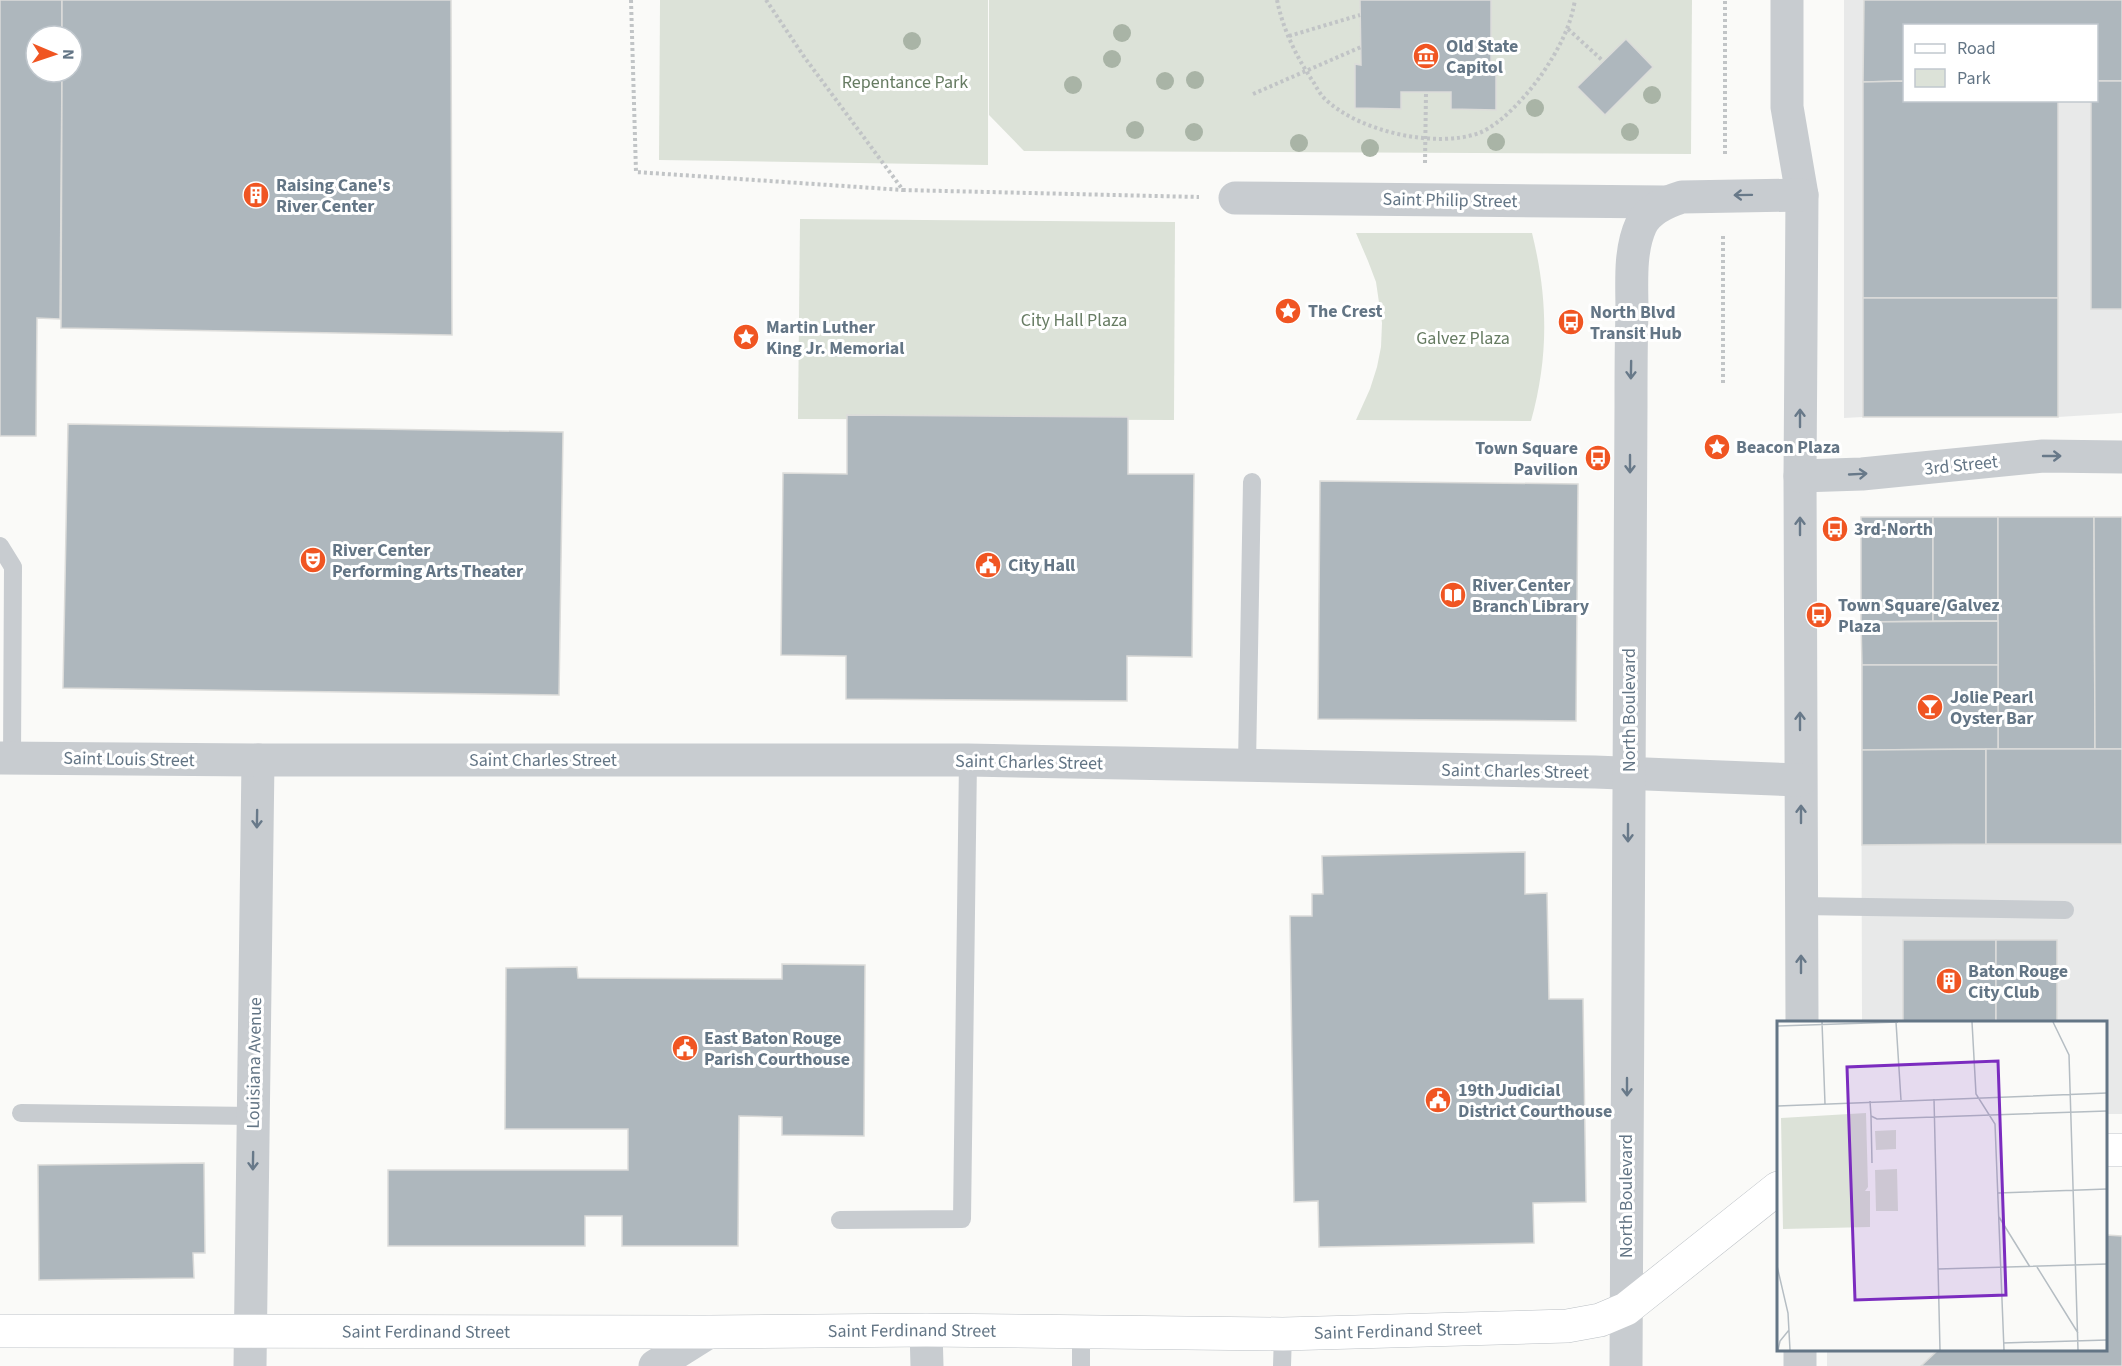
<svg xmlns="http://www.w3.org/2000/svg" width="2122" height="1366" font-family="'Source Sans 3',sans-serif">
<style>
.built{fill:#e8e9e9;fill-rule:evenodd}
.green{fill:#dce2d8}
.building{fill:#aeb7bd;stroke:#dcdcda;stroke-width:1.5}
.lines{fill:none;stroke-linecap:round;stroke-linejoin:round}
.secondary-casing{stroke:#babfc4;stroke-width:34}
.path{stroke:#c1c4c6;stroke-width:4;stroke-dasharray:3 3;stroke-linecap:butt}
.service{stroke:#c8ccd0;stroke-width:18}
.minor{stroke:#c8ccd0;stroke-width:33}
.tertiary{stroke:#c8ccd0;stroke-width:33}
.secondary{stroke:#fff;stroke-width:33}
.tree{fill:#a9b4a6}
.oneway{stroke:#687989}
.labels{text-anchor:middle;stroke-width:6;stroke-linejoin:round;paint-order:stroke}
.poi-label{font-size:18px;font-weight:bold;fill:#637585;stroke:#fff;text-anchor:start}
.park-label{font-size:18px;fill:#667b62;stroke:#fff}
.street-label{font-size:18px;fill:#637585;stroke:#fff}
.inset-road{fill:none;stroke:#b5bdc3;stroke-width:1.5}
.view{fill:#7b2cbf;fill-opacity:0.15;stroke:#7b2cbf;stroke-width:3}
.inset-edge{fill:none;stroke:#637585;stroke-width:3}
</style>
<rect width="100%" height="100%" fill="#fafaf8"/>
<g class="built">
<path d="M1844,0H2122V413L2058,417H1863L1844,418ZM1904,26H2096V100H1904Z"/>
<path d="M2122,517V1114H2106V1022H1862L1861,622Z"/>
<path d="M2106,1235L2122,1236V1366H1827V1350H2106Z"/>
</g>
<g class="green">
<path d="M660,0H988V165L659,160Z"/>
<path d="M989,0H1692L1691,154L1024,151L989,115Z"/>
<path d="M800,219L1175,222L1174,420L798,419Z"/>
<path d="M1356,233H1532C1548,298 1549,356 1531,421L1356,420L1370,389L1377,367L1381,347L1382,323L1376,282L1368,261Z"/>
</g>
<g class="building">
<path d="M0,0H62V36H36V72H62L60,319L37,318L36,436H0Z"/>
<path d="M62,0H451L452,335L61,328L62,72H72V36H62Z"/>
<path d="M1360,0H1491V65H1496V110L1451,109V92H1401V109L1355,108V64L1361,65Z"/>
<path d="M1864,0H2122V81H2096V26H1904V81L1863,82Z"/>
<path d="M1626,39L1653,67L1605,115L1577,87Z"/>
<path d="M1904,81V100H2058V298H1863V82Z"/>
<path d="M2096,81H2122V309H2091V100H2096Z"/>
<rect x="1863" y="298" width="195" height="119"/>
<path d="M847,415L1128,417V474H1194L1192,657L1127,656V701L846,699V656L781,655L783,473L847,474Z"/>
<path d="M68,424L563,432L559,695L63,688Z"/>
<path d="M1320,481L1578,484L1576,721L1318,719Z"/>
<path d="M1861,517H1933V621L1861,622Z"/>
<rect x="1933" y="517" width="65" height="104"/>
<path d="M1998,517H2094L2095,749H1998Z"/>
<path d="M2094,517H2122V749H2095Z"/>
<path d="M1998,621V665H1862L1861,622Z"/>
<path d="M1862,665H1998V749L1862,750Z"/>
<path d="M1986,749V844L1862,845V750Z"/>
<rect x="1986" y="749" width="136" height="95"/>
<path d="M1525,852V894L1547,893L1549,999H1583L1586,1202L1533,1203L1534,1243L1319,1247L1318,1201L1294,1202L1290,916H1312V894H1323L1322,856Z"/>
<rect x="1903" y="940" width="93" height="82"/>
<rect x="1996" y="940" width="61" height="82"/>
<path d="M782,964L865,965L864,1136L782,1135V1117L739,1116L738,1246H622V1216H585V1246H388V1170H628V1129H505L506,968L577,967L578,978L782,979Z"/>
<rect x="2106" y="1036" width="1" height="56"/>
<path d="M204,1163L205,1253H193L194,1278L39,1280L38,1165Z"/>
<path d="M2106,1235L2122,1236V1366H1921L1938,1350H2106Z"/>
</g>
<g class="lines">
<defs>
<g id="secondary">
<path d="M2106,1150H2122"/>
<path id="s1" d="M0,1331L709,1332L926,1330L1283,1334L1567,1326L1600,1320L1626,1309L1778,1188"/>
</g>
</defs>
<use href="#secondary" class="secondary-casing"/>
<g class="path">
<path d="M631,0L636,172L903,190"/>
<path d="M766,0L805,58L903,190L1199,197"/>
<path d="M1277,0C1283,30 1297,58 1314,83C1317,88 1320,94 1324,98C1357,131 1435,149 1479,133C1502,124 1528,94 1542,74C1558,50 1570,29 1575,0"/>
<path d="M1568,29L1603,61"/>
<path d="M1289,36L1360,15"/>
<path d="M1253,94L1361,47"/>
<path d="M1725,154V0"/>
<path d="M1425,163L1426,92"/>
<path d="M1723,383V235"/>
</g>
<g class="service">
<path d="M0,546L13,567L12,758"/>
<path d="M1247,765L1252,482"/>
<path d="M1801,906L2065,910"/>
<path d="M21,1113L253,1116"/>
<path d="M840,1220L962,1219L968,760"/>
<path d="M1081,1331V1366"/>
<path d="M1282,1366L1283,1334"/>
</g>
<g class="minor">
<path d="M1235,198L1665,202"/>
<path d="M926,1330L927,1366"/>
<path d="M250,1366L258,760"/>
<path d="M655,1366L709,1332"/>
</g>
<g class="tertiary">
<path d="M1787,0V107L1802,195L1800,476L1802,1022"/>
<path d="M1800,476L1862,474L2043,456L2122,457"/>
<path d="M0,758L258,760H968L1595,772L1800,780"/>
<path d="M1800,1350V1366"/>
<path d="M1626,1366L1631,405C1631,374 1631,343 1632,312C1632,285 1629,251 1641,225C1649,209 1666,202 1682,197L1802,195"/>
</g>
<use href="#secondary" class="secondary"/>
</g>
<g class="tree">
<circle cx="1122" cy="33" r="9"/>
<circle cx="912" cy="41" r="9"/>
<circle cx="1112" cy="59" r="9"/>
<circle cx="1195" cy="80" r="9"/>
<circle cx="1165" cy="81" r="9"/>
<circle cx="1073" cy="85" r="9"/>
<circle cx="1652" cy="95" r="9"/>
<circle cx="1535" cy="108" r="9"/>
<circle cx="1135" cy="130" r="9"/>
<circle cx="1194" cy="132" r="9"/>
<circle cx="1630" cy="132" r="9"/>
<circle cx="1496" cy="142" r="9"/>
<circle cx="1299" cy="143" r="9"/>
<circle cx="1370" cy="148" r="9"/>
</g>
<defs><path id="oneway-shaft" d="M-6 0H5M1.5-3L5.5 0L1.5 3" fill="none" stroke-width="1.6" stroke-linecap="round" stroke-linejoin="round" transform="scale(1.5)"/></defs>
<g class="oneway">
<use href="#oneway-shaft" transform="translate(1743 195) rotate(179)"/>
<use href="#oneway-shaft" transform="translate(1631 370) rotate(91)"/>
<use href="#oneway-shaft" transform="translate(1800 418) rotate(-90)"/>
<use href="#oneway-shaft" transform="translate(2052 456)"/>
<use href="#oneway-shaft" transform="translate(1630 464) rotate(90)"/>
<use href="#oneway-shaft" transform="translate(1858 474) rotate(-3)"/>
<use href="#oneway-shaft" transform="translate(1800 526) rotate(-90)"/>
<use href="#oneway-shaft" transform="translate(1800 721) rotate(-90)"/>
<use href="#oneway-shaft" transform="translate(1801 814) rotate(-90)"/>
<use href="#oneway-shaft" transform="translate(257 819) rotate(91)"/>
<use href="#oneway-shaft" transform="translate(1628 833) rotate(90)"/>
<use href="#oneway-shaft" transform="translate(1801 964) rotate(-90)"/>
<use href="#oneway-shaft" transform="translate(1627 1087) rotate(90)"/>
<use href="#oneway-shaft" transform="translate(253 1161) rotate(91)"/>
</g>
<defs>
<symbol id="museum-disc" viewBox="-11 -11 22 22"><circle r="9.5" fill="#f05522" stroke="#fff"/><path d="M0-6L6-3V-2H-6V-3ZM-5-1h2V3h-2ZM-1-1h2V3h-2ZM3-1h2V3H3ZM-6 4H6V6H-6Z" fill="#fff"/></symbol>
<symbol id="building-disc" viewBox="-11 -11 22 22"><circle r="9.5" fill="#f05522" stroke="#fff"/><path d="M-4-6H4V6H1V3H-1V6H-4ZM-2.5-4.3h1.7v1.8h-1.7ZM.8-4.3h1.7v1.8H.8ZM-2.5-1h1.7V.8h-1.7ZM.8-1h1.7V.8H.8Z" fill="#fff"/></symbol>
<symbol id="sight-disc" viewBox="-11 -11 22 22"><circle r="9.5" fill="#f05522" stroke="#fff"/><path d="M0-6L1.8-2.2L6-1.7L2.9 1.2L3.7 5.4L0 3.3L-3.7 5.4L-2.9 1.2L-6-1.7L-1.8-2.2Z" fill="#fff"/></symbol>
<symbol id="bus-disc" viewBox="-11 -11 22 22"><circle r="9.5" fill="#f05522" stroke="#fff"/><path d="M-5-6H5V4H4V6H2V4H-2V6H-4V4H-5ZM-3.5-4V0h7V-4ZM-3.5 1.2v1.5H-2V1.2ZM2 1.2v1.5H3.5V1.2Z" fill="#fff"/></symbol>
<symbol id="theatre-disc" viewBox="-11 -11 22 22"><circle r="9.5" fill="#f05522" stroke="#fff"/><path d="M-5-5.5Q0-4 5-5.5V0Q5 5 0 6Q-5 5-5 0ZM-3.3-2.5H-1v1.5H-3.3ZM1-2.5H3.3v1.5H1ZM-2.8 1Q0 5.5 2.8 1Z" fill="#fff"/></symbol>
<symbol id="civic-disc" viewBox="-11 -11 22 22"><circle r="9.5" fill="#f05522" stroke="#fff"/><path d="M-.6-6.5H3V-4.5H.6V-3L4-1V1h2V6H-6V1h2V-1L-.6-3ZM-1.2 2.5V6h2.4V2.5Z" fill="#fff"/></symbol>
<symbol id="library-disc" viewBox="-11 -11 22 22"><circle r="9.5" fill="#f05522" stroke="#fff"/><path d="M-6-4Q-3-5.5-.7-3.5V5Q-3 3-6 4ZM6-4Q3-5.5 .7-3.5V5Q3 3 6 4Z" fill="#fff"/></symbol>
<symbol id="bar-disc" viewBox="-11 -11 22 22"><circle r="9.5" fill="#f05522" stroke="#fff"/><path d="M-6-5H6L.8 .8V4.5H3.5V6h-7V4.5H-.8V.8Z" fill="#fff"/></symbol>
</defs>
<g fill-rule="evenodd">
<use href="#museum-disc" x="1411" y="41" width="30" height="30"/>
<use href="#building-disc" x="241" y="180" width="30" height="30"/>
<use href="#sight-disc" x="1273" y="296" width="30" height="30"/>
<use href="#bus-disc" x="1556" y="307" width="30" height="30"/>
<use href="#sight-disc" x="731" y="322" width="30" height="30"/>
<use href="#sight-disc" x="1702" y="432" width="30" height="30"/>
<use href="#bus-disc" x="1583" y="443" width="30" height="30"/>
<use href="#bus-disc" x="1820" y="514" width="30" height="30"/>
<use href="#theatre-disc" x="298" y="545" width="30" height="30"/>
<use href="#civic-disc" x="973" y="550" width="30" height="30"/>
<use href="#library-disc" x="1438" y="580" width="30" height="30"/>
<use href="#bus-disc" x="1804" y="600" width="30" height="30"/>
<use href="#bar-disc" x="1915" y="692" width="30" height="30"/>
<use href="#building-disc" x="1934" y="966" width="30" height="30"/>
<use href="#civic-disc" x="670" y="1033" width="30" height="30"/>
<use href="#civic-disc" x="1423" y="1085" width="30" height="30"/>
</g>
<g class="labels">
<g class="poi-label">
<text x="1446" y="52">Old State<tspan x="1446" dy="21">Capitol</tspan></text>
<text x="276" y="191">Raising Cane's<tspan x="276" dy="21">River Center</tspan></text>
<text x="1308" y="317">The Crest</text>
<text x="1590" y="318">North Blvd<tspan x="1590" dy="21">Transit Hub</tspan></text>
<text x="766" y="333">Martin Luther<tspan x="766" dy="21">King Jr. Memorial</tspan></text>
<text x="1736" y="453">Beacon Plaza</text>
<text x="1578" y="454" text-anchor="end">Town Square<tspan x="1578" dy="21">Pavilion</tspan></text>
<text x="1854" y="535">3rd-North</text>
<text x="332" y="556">River Center<tspan x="332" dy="21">Performing Arts Theater</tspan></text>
<text x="1008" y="571">City Hall</text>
<text x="1472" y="591">River Center<tspan x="1472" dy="21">Branch Library</tspan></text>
<text x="1838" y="611">Town Square/Galvez<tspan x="1838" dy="21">Plaza</tspan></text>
<text x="1950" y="703">Jolie Pearl<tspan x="1950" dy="21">Oyster Bar</tspan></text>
<text x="1968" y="977">Baton Rouge<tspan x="1968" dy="21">City Club</tspan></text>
<text x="704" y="1044">East Baton Rouge<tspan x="704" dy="21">Parish Courthouse</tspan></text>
<text x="1458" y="1096">19th Judicial<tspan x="1458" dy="21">District Courthouse</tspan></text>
</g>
<g class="park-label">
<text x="905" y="88">Repentance Park</text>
<text x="1074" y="326">City Hall Plaza</text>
<text x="1463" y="344">Galvez Plaza</text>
</g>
<g class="street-label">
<text transform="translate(1450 200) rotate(1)" y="6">Saint Philip Street</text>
<text transform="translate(1961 465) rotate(-6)" y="6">3rd Street</text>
<text transform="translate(1629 710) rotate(-90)" y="6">North Boulevard</text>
<text transform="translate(129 759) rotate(1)" y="6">Saint Louis Street</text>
<text x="543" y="766">Saint Charles Street</text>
<text transform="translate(1029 762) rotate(1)" y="6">Saint Charles Street</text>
<text transform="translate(1515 771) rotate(1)" y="6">Saint Charles Street</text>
<text transform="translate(254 1063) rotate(-89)" y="6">Louisiana Avenue</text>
<text transform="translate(1626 1196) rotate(-90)" y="6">North Boulevard</text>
<text dy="6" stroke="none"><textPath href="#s1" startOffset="426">Saint Ferdinand Street</textPath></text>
<text dy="6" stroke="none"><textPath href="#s1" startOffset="912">Saint Ferdinand Street</textPath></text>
<text dy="6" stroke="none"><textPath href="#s1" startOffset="1398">Saint Ferdinand Street</textPath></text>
</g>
</g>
<g transform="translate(1777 1021)">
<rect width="330" height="330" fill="#fafaf8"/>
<path d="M89,92L91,166L88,170H93V206L6,208L4,97ZM119,109V128L99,129L98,110ZM120,148L121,190H99L98,149Z" fill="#dce2d8"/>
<path class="inset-road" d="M45,1L48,83M119,1L124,79M195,1L199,73L218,103L227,329M276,1L292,34L301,329M0,5L121,1M157,78L163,329M93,80L94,95L100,98L330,90M0,85L330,72M94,95L95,142M0,167V187M221,172L330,168M222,196L253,246M0,245L11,292L13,329M260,246L301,312M161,248L330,243M226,322L330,319M1,329L3,320L12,309"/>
<path class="view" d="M221,40L229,274L78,279L70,46Z"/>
<rect width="330" height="330" class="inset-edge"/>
</g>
<rect x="1903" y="24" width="195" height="78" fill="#ffffff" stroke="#c1c8ce" stroke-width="1.5"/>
<rect x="1915" y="44" width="30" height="9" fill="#ffffff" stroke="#c1c8ce" stroke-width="1.5"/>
<text x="1957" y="54" font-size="18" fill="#637585">Road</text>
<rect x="1915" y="69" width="30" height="18" fill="#dce2d8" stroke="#c1c8ce" stroke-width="1.5"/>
<text x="1957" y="84" font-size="18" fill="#637585">Park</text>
<g transform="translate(54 54) rotate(92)"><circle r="28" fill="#ffffff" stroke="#c1c8ce" stroke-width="1.5"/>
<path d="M0-4.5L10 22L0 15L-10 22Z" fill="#f05522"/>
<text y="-9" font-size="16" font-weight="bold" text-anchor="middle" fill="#637585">N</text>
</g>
</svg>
